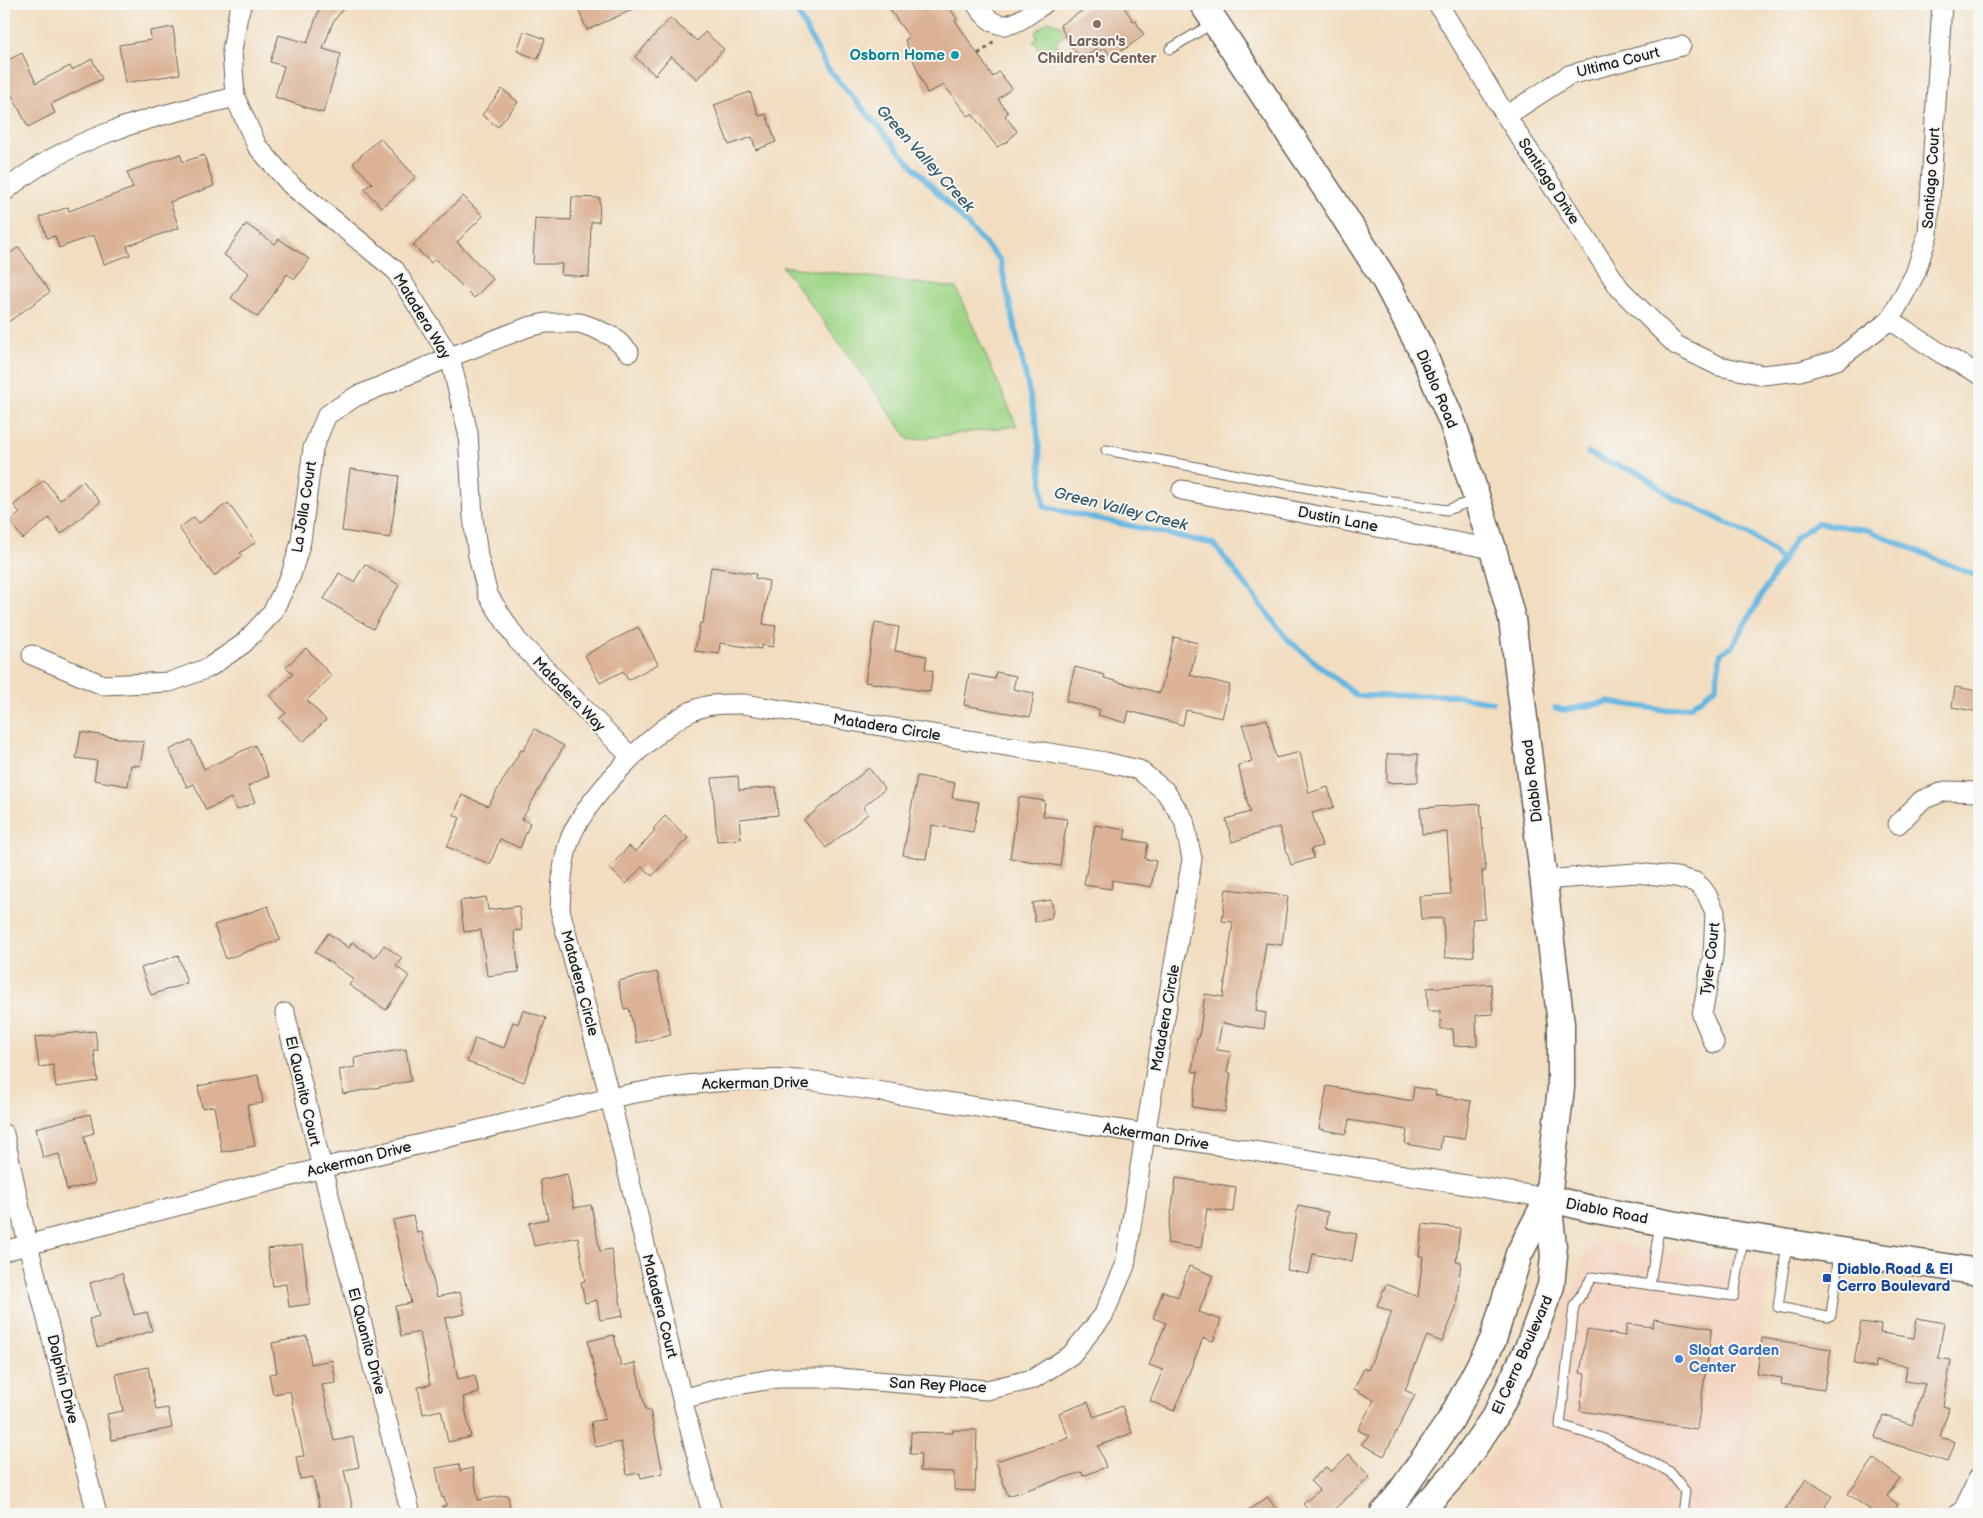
<svg xmlns="http://www.w3.org/2000/svg" width="1983" height="1518" font-family="'Balsamiq Sans',sans-serif">
<style>
.built{fill:#f4d3c0}
.green{fill:#9fd688;stroke:#5e7952}
.lines{fill:none;stroke-linecap:round;stroke-linejoin:round}
.stream{stroke:#65b6e0;stroke-width:5.5}
.building{fill:#dbb295}
.lane-casing{stroke:#676055;stroke-width:11}
.street-casing{stroke:#676055;stroke-width:21}
.secondary-casing{stroke:#676055;stroke-width:29}
.path{stroke:#676055;stroke-width:3;stroke-dasharray:4 4;stroke-linecap:butt}
.lane{stroke:#fff;stroke-width:9}
.street{stroke:#fff;stroke-width:19}
.secondary{stroke:#fff;stroke-width:26}
.education-dot{fill:#8d6e63;stroke:#f6f6f2;stroke-width:2}
.culture-dot{fill:#0f9aa8;stroke:#f6f6f2;stroke-width:2}
.transit-dot{fill:#1a4fb4;stroke:#f6f6f2;stroke-width:2}
.shop-dot{fill:#3f7fe0;stroke:#f6f6f2;stroke-width:2}
.labels{text-anchor:middle;stroke-width:4;stroke-linejoin:round;paint-order:stroke}
.education-label{font-size:15px;font-weight:bold;fill:#785e54;stroke:#f6f6f2}
.culture-label{font-size:15px;font-weight:bold;fill:#0d838f;stroke:#f6f6f2;text-anchor:end}
.street-label{font-size:15px;fill:#1c1c1c;stroke:#f6f6f2}
.transit-label{font-size:15px;font-weight:bold;fill:#164399;stroke:#f6f6f2;text-anchor:start}
.shop-label{font-size:15px;font-weight:bold;fill:#366cbe;stroke:#f6f6f2;text-anchor:start}
.water-label{font-size:16px;font-style:italic;fill:#395a6a;stroke:#f6f6f2}
</style>
<rect width="100%" height="100%" fill="#f6f6f2"/>
<filter id="ink" filterUnits="userSpaceOnUse"><feTurbulence type="fractalNoise" baseFrequency=".02" numOctaves="2"/><feDisplacementMap in="SourceGraphic" scale="10" xChannelSelector="R" yChannelSelector="G"/><feConvolveMatrix kernelMatrix="1 2 1 2 8 2 1 2 1" color-interpolation-filters="sRGB"/></filter>
<filter id="wash" filterUnits="userSpaceOnUse"><feTurbulence type="fractalNoise" baseFrequency=".0096" numOctaves="4" result="noise"/><feDisplacementMap in="SourceGraphic" scale="20" xChannelSelector="R" yChannelSelector="G"/><feGaussianBlur stdDeviation="1.12" result="paint"/><feColorMatrix in="noise" values="0 0 0 0 0 0 0 0 0 0 0 0 0 0 0 0 0 1.4 0 .05"/><feComposite in="paint" operator="in"/></filter>
<g filter="url(#wash)">
<rect width="100%" height="100%" fill="#f2ddc0"/>
<path class="built" d="M1599,1241L1770,1270L1749,1408L1746,1452L1736,1514H1507V1510L1474,1479L1505,1441L1547,1363L1589,1245Z"/>
<g class="green">
<path d="M1048,21L1060,25L1065,35L1056,42L1059,48L1051,54L1044,47L1040,50L1033,41L1037,38L1035,32Z"/>
<path d="M782,266L956,288L1017,426L909,440L839,342Z"/>
</g>
<g class="lines">
<g class="stream">
<path d="M793,4L826,66L901,153L1000,260L1037,427L1044,507L1214,544L1288,640L1357,696L1450,695L1492,702"/>
<path d="M1588,453L1610,463L1640,473L1672,497L1697,508L1750,535L1773,551L1782,562"/>
<path d="M1555,708L1565,710L1609,702L1664,710L1691,706L1716,687L1721,653L1732,646L1796,537L1818,523L1868,530L1979,577"/>
</g>
</g>
<g id="blocks">
<g class="building">
<path d="M321,4H347L333,22L323,49L341,54L323,113L275,97L284,66L270,62L279,35L307,43Z"/>
<path d="M576,4H645L587,30Z"/>
<path d="M886,4H947L957,19L955,20L993,77L999,72L1012,88L998,99L1008,113L1005,116L1017,131L1008,141L997,147L972,114L968,116L944,85L927,93L905,40L909,37Z"/>
<path d="M1093,4H1122L1133,21L1135,20L1144,35L1128,47L1110,56L1105,48L1098,52L1097,49L1082,59L1069,43L1060,25Z"/>
<path d="M670,18L697,41L705,32L724,49L697,79L671,56L655,75L635,57Z"/>
<path d="M173,27L180,74L125,83L119,45L151,40L150,31Z"/>
<path d="M524,31L545,39L538,59L517,51Z"/>
<path d="M22,53L36,83L70,66L72,70L92,59L102,79L51,104L55,113L28,127L4,79V62Z"/>
<path d="M502,89L518,102L498,127L482,115Z"/>
<path d="M750,92L759,116L766,114L776,142L756,150L752,137L729,145L714,105Z"/>
<path d="M380,138L416,177L382,208L364,189L372,183L353,163Z"/>
<path d="M180,154L183,162L204,155L214,186L170,202L179,228L127,246L130,255L104,264L94,235L59,248L55,236L47,238L40,217L68,207L69,211L133,188L127,172Z"/>
<path d="M463,196L483,216L457,242L493,279L474,298L435,259L431,263L413,245Z"/>
<path d="M572,197L600,198L599,222H591L589,277L561,275L562,264H533L535,218L571,220Z"/>
<path d="M246,224L275,244L279,239L309,259L295,279L287,274L258,317L231,298L249,273L224,255Z"/>
<path d="M19,247L50,292L4,325V257Z"/>
<path d="M350,469L399,476L390,538L342,531Z"/>
<path d="M44,480L60,500L83,481L100,502L61,534L49,518L23,539L10,522L20,513L14,505Z"/>
<path d="M228,503L256,542L240,553L242,556L214,576L179,528L194,517L199,523Z"/>
<path d="M365,564L399,585L373,629L324,599L339,573L354,582Z"/>
<path d="M711,567L756,574L755,578L769,581L763,624L776,626L773,647L761,645V649L720,643L719,654L695,651L700,623H703Z"/>
<path d="M875,623L899,627L895,651L927,656L925,669L933,671L930,692L865,682Z"/>
<path d="M638,627L658,664L628,680L623,671L600,683L585,655Z"/>
<path d="M1174,637L1198,643L1190,675L1230,685L1222,718L1186,710L1183,725L1129,711L1126,723L1098,715L1100,710L1066,701L1075,667L1105,675L1104,678L1160,693Z"/>
<path d="M306,648L332,676L307,700L326,720L303,742L280,718L286,713L270,696L293,674L286,667Z"/>
<path d="M996,672L1016,676L1013,689L1034,693L1030,717L964,705L969,674L995,679Z"/>
<path d="M1955,687L1979,691V712L1952,707Z"/>
<path d="M1267,719L1276,758L1300,752L1309,793L1328,787L1334,807L1312,813L1322,846L1311,849L1314,858L1291,865L1279,827L1232,842L1226,819L1250,812L1238,765L1252,762L1243,725Z"/>
<path d="M535,729L564,746L522,819L530,823L520,848L500,839L490,864L447,847L460,818L454,815L462,795L488,806L521,750L523,751Z"/>
<path d="M81,732L144,742L140,766L131,765L128,786L94,780L97,761L76,758Z"/>
<path d="M191,740L204,769L255,745L269,776L248,786L255,802L237,810L231,798L206,810L194,784L187,787L169,750Z"/>
<path d="M1387,754H1418V782L1387,783Z"/>
<path d="M869,768L885,789L863,807L868,814L826,848L804,820Z"/>
<path d="M738,776L739,790L776,787L778,815L739,819L741,839L717,841L712,778Z"/>
<path d="M917,776L955,783L952,798L979,802L973,832L932,825L926,859L903,855Z"/>
<path d="M1019,797L1045,801L1043,816L1067,819L1060,866L1010,858Z"/>
<path d="M1480,804L1486,871H1482L1485,918L1472,919L1474,956L1445,958L1443,918L1421,919L1419,896L1451,894L1447,832L1422,834L1420,808Z"/>
<path d="M665,816L688,838L652,876L642,867L626,884L609,868L629,846L636,852L655,830L653,829Z"/>
<path d="M1095,825L1126,830L1124,839L1148,843L1145,859L1156,861L1151,887L1112,880L1111,889L1084,885Z"/>
<path d="M1226,889L1288,896L1282,945L1266,943L1256,1011L1266,1013L1264,1029L1222,1023L1217,1050L1231,1052L1227,1073H1231L1225,1112L1192,1107L1198,1072L1192,1071L1197,1038H1199L1205,994L1223,997L1233,922L1222,921Z"/>
<path d="M486,897L488,910L519,906L522,930L514,931L519,972L487,976L481,930L464,932L460,901Z"/>
<path d="M1051,900L1053,910L1051,919L1035,922L1032,903Z"/>
<path d="M268,906L280,940L226,959L214,925Z"/>
<path d="M328,933L349,948L352,942L375,958L384,945L402,958L396,966L409,976L386,1010L349,985L354,979L315,952Z"/>
<path d="M178,955L187,983L151,995L141,968Z"/>
<path d="M657,972L671,1035L637,1043L629,1008L624,1009L618,981Z"/>
<path d="M1491,984L1493,1014L1476,1015L1477,1045L1454,1046L1453,1029H1441L1440,1011H1428L1427,988Z"/>
<path d="M523,1010L546,1018L524,1082L467,1062L475,1038L504,1048L513,1022L518,1024Z"/>
<path d="M95,1031L98,1051H94L98,1081L56,1087L53,1065L39,1067L35,1037Z"/>
<path d="M406,1049L411,1081L343,1094L339,1070L355,1067L354,1058Z"/>
<path d="M258,1075L263,1103L247,1105L255,1146L222,1152L214,1106L202,1108L198,1086Z"/>
<path d="M1327,1086L1412,1101L1414,1087L1436,1091L1435,1095L1471,1101L1464,1139L1442,1136L1440,1150L1405,1144L1407,1130L1349,1120L1346,1134L1319,1129Z"/>
<path d="M90,1114L94,1133L84,1136L95,1183L67,1190L59,1154L43,1158L36,1128Z"/>
<path d="M567,1174L574,1208L591,1205L600,1251L611,1249L623,1316L600,1320L597,1300L585,1303L581,1282L585,1281L578,1237L534,1246L529,1223L548,1219L540,1180Z"/>
<path d="M1176,1178L1236,1187L1233,1212L1207,1209L1201,1248L1167,1243Z"/>
<path d="M1298,1206L1328,1212L1325,1228L1357,1234L1352,1261L1313,1254L1309,1274L1287,1270Z"/>
<path d="M413,1216L417,1233L422,1232L437,1297L460,1292L465,1314L445,1318L458,1379L475,1375L479,1393L463,1397L471,1437L448,1442L441,1410L423,1414L418,1387L430,1385L420,1332L401,1336L395,1306L411,1303L393,1220Z"/>
<path d="M1423,1224L1460,1228L1456,1261L1461,1262L1456,1308L1442,1342L1427,1336L1405,1390L1415,1395L1384,1456L1361,1444L1369,1436L1358,1430L1374,1400L1354,1389L1364,1368L1368,1370L1392,1312L1377,1306L1386,1284L1418,1297L1423,1256H1419Z"/>
<path d="M302,1245L310,1304L289,1307L286,1284L273,1286L267,1249Z"/>
<path d="M1189,1266L1213,1275L1199,1312L1221,1320L1213,1341L1203,1338L1174,1411L1150,1401L1163,1370L1149,1365L1166,1323L1153,1318L1163,1291L1178,1297Z"/>
<path d="M122,1273L134,1315L147,1312L152,1331L97,1347L89,1319L99,1316L90,1283Z"/>
<path d="M1917,1318L1944,1323L1938,1358L1951,1360L1943,1406L1949,1408L1940,1437L1955,1442L1948,1462L1875,1438L1883,1415L1912,1425L1925,1384L1905,1381L1907,1366L1876,1361L1875,1368L1854,1364L1861,1322L1881,1325L1880,1333L1914,1338Z"/>
<path d="M1654,1319L1712,1328L1697,1429L1580,1411L1585,1374L1580,1373L1587,1330L1625,1336L1627,1324L1653,1327Z"/>
<path d="M614,1335L621,1366L635,1363L646,1411L650,1410L663,1473L641,1478L640,1473L627,1475L621,1442L595,1447L591,1422L605,1419L588,1341Z"/>
<path d="M307,1336L311,1364L332,1360L336,1383L322,1385L334,1441L353,1437L359,1467L344,1470L354,1514H321L313,1477L300,1479L296,1457L304,1456L290,1391L273,1394L269,1374L277,1373L272,1343Z"/>
<path d="M1762,1338L1831,1349L1824,1390L1781,1384L1782,1378L1757,1374Z"/>
<path d="M148,1367L156,1410L168,1408L172,1428L112,1440L107,1414L123,1411L116,1374Z"/>
<path d="M1088,1402L1094,1417L1122,1406L1132,1433L1098,1446L1106,1467L1083,1476L1082,1472L1008,1496L996,1461L1069,1438L1059,1413Z"/>
<path d="M953,1430H977L975,1491L954,1490V1472L920,1471L921,1454H910L911,1432L953,1433Z"/>
<path d="M1349,1454L1370,1477L1329,1514H1312L1303,1504L1319,1490L1310,1481L1326,1467L1331,1472Z"/>
<path d="M1874,1459L1900,1478L1887,1496L1898,1505L1892,1514H1876L1848,1494Z"/>
<path d="M459,1464L460,1471L473,1468L478,1500L508,1495L511,1514H443L442,1506H446L444,1497L442,1498L436,1468Z"/>
<path d="M1806,1479L1832,1496L1820,1514H1783Z"/>
<path d="M1268,1497L1279,1514H1242Z"/>
</g>
</g>
</g>
<g filter="url(#ink)">
<use href="#blocks" fill-opacity="0" stroke="#676055" stroke-width="1"/>
<g class="lines">
<defs>
<g id="lane">
<path d="M1170,49L1213,23"/>
<path d="M1106,450L1345,495L1447,510L1475,500"/>
<path d="M1787,1245L1778,1307L1827,1317L1831,1315L1839,1253"/>
<path d="M1650,1285L1660,1224"/>
<path d="M1682,1514L1685,1491L1670,1472L1608,1440L1560,1425L1574,1306L1592,1277L1734,1296L1743,1239"/>
</g>
<g id="street">
<path d="M242,4L238,15L232,51L235,97L257,146L291,185L395,270L450,357L468,433L473,517L478,556L488,595L517,640L631,757"/>
<path d="M976,4C1000,40 1016,23 1044,4"/>
<path d="M1438,4L1506,116L1620,289L1676,345L1719,366L1763,375L1800,371L1837,360L1890,320L1915,274L1928,234L1942,4"/>
<path d="M1506,116L1569,75L1681,46"/>
<path d="M4,192C70,135 153,117 235,97"/>
<path d="M1890,320L1942,354L1979,374"/>
<path d="M1182,490L1493,549"/>
<path d="M32,655L103,685L170,682L208,668L243,644L272,613L291,575L301,541L313,448L327,415L355,397L450,357L528,327L546,323H580L594,328L613,337L629,352"/>
<path d="M1898,824L1922,800L1945,791L1979,792"/>
<path d="M1543,880L1636,873L1676,877L1695,882L1702,888L1707,895L1715,912L1713,956L1702,1015L1714,1043"/>
<path d="M285,1013L322,1168L411,1514"/>
<path d="M4,1134L28,1245L97,1514"/>
<path d="M4,1251L322,1168L610,1098C677,1084 745,1076 814,1081L1548,1198"/>
<path d="M682,1399L731,1386L778,1378H839L987,1390L1033,1379L1071,1355L1103,1316L1125,1266L1145,1135L1192,859L1184,820L1165,791L1139,770L1105,762L744,704C727,704 708,703 692,711C654,728 581,803 569,842C562,864 561,887 560,910L610,1098L682,1399L712,1514"/>
<path d="M1957,1514L1963,1511L1979,1477"/>
</g>
<g id="secondary">
<path d="M1203,4L1331,196L1386,282L1422,351L1453,424L1493,549L1512,619L1561,1024V1088L1548,1198L1554,1256L1551,1286L1528,1348L1496,1415L1458,1470L1418,1514"/>
<path d="M1548,1198L1591,1209L1704,1230L1979,1272"/>
<path d="M1383,1514L1398,1496L1450,1421L1493,1340L1519,1254L1548,1198"/>
</g>
</defs>
<use href="#lane" class="lane-casing"/>
<use href="#street" class="street-casing"/>
<use href="#secondary" class="secondary-casing"/>
<g class="path">
<path d="M978,54L991,45L993,41"/>
<path d="M1570,1514H1572"/>
</g>
<use href="#lane" class="lane"/>
<use href="#street" class="street"/>
<use href="#secondary" class="secondary"/>
</g>
</g>
<circle class="education-dot" cx="1097" cy="24" r="5"/>
<circle class="culture-dot" cx="955" cy="55" r="5"/>
<rect class="transit-dot" x="1822" y="1273" width="10" height="10" rx="2.5"/>
<circle class="shop-dot" cx="1679" cy="1359" r="5"/>
<g class="labels">
<g class="education-label">
<text x="1097" y="46">Larson's<tspan x="1097" dy="17">Children's Center</tspan></text>
</g>
<g class="culture-label">
<text x="945" y="60">Osborn Home</text>
</g>
<g class="street-label">
<text transform="translate(1618 62) rotate(-14)" y="5">Ultima Court</text>
<text transform="translate(1931 178) rotate(-86)" y="5">Santiago Court</text>
<text transform="translate(1549 181) rotate(57)" y="5">Santiago Drive</text>
<text transform="translate(422 316) rotate(59)" y="5">Matadera Way</text>
<text transform="translate(1437 389) rotate(67)" y="5">Diablo Road</text>
<text transform="translate(304 507) rotate(-81)" y="5">La Jolla Court</text>
<text transform="translate(1338 519) rotate(11)" y="5">Dustin Lane</text>
<text transform="translate(569 694) rotate(46)" y="5">Matadera Way</text>
<text transform="translate(887 727) rotate(9)" y="5">Matadera Circle</text>
<text transform="translate(1532 781) rotate(-97)" y="5">Diablo Road</text>
<text transform="translate(1710 959) rotate(-83)" y="5">Tyler Court</text>
<text transform="translate(580 983) rotate(75)" y="5">Matadera Circle</text>
<text transform="translate(1165 1018) rotate(-80)" y="5">Matadera Circle</text>
<text transform="translate(755 1083) rotate(-1)" y="5">Ackerman Drive</text>
<text transform="translate(303 1091) rotate(77)" y="5">El Quanito Court</text>
<text transform="translate(1156 1136) rotate(9)" y="5">Ackerman Drive</text>
<text transform="translate(359 1159) rotate(-14)" y="5">Ackerman Drive</text>
<text transform="translate(1607 1211) rotate(11)" y="5">Diablo Road</text>
<text transform="translate(660 1306) rotate(76)" y="5">Matadera Court</text>
<text transform="translate(367 1341) rotate(75)" y="5">El Quanito Drive</text>
<text transform="translate(1522 1355) rotate(-66)" y="5">El Cerro Boulevard</text>
<text transform="translate(63 1379) rotate(76)" y="5">Dolphin Drive</text>
<text transform="translate(938 1385) rotate(3)" y="5">San Rey Place</text>
</g>
<g class="transit-label">
<text x="1837" y="1274">Diablo Road &amp; El<tspan x="1837" dy="17">Cerro Boulevard</tspan></text>
</g>
<g class="shop-label">
<text x="1689" y="1355">Sloat Garden<tspan x="1689" dy="17">Center</tspan></text>
</g>
<g class="water-label">
<text transform="translate(926 158) rotate(48)" y="6">Green Valley Creek</text>
<text transform="translate(1121 508) rotate(14)" y="6">Green Valley Creek</text>
</g>
</g>
<rect width="1983" height="1518" fill="none" stroke="#f6f6f2" stroke-width="20"/>
</svg>
